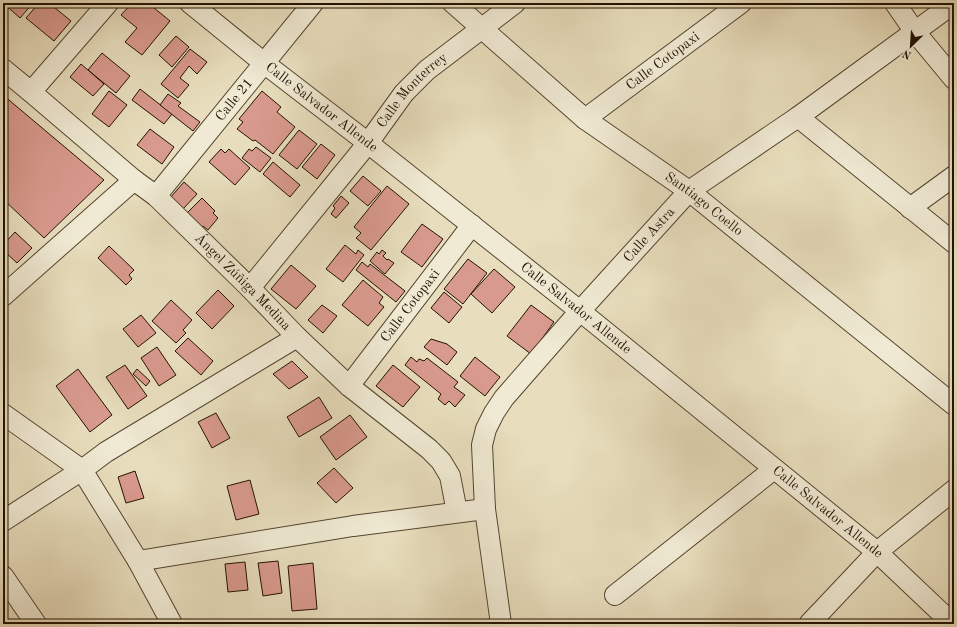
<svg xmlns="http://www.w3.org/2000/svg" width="957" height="627" font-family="'Old Standard TT',serif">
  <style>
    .building { fill: #d99a8e; stroke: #231202 }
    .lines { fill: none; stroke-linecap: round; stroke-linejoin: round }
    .minor-casing { stroke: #544531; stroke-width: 22 }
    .minor { stroke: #f0ead4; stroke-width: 20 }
    .labels { text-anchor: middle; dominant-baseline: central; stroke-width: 3; stroke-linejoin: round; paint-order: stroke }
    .street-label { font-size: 14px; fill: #231202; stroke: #f0ead4 }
  </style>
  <rect width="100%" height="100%" fill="#e8debd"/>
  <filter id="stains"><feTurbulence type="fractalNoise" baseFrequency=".005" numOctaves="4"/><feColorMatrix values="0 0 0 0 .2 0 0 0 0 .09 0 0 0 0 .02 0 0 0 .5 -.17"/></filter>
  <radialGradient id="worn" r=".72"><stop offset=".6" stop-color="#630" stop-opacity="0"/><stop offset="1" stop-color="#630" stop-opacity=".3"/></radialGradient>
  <!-- building -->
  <g class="building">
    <polygon points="3,3 33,3 20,18"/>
    <polygon points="39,3 49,3 71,21 54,41 26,18"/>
    <polygon points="132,3 148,3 170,21 142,55 125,42 137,28 121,15"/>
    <polygon points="176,36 189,47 172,67 159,55"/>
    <polygon points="190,49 207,62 197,74 189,66 180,78 189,85 178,98 161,84"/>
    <polygon points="102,53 130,76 116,93 88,70"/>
    <polygon points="81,64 104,84 93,96 70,77"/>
    <polygon points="140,89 172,114 164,124 132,100"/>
    <polygon points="109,91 127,105 109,127 92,114"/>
    <polygon points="262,91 281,107 277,112 295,127 273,154 255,140 253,141 237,129 243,122 239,119"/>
    <polygon points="168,94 181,103 178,106 200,122 193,131 160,105"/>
    <polygon points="3,95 104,180 44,238 3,199"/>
    <polygon points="150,129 174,147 162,164 137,145"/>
    <polygon points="299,130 317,144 297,169 279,155"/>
    <polygon points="321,144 335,155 317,179 302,167"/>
    <polygon points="256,147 271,158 260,172 242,158 249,149 252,151"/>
    <polygon points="221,149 225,153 229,149 250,168 235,185 209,162"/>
    <polygon points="273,162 300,185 290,197 263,174"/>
    <polygon points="363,176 381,191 368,206 350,191"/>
    <polygon points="184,182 197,194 183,209 170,198"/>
    <polygon points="387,186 409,204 371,250 356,238 361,233 354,227"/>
    <polygon points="341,196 349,203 336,218 331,214 335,208 333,206"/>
    <polygon points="202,198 215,211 213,213 218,218 208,230 203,226 201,228 186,214"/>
    <polygon points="422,224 443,239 422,267 401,252"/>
    <polygon points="15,232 32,248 17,263 3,250 3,245"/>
    <polygon points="345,245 356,254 358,250 364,255 343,282 326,269"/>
    <polygon points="109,246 134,270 129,275 132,279 126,285 98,258"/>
    <polygon points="382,250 386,253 383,256 387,260 388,259 394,263 385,274 370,261 377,252 379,254"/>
    <polygon points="468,259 487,273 463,304 444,289"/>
    <polygon points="362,262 368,267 370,264 405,291 396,302 356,270"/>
    <polygon points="291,265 316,286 296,309 271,289"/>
    <polygon points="494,269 515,287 492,313 471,294"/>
    <polygon points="363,280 383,297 379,303 384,307 368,326 342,305"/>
    <polygon points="218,290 234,306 212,329 196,313"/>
    <polygon points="444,292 462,307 449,323 431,308"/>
    <polygon points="171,300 192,320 183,330 186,333 176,343 152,321"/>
    <polygon points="322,305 337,316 323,333 308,320"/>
    <polygon points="531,305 554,322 531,354 507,336"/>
    <polygon points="141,315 156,333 138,347 123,329"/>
    <polygon points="188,338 213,361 201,375 175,351"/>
    <polygon points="431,339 447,344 457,352 447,365 424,347"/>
    <polygon points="157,347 176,375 159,386 141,358"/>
    <polygon points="411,357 417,362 419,359 424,361 427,358 458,382 454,387 465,395 455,407 449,401 445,405 438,399 441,394 405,365"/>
    <polygon points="475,357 500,377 485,396 460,376"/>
    <polygon points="292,361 308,377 289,389 273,374"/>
    <polygon points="125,365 147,396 128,409 106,377"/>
    <polygon points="393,365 420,387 403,407 376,386"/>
    <polygon points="78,369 112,415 90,432 56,386"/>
    <polygon points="137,369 150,381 146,386 133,374"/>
    <polygon points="319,397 332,418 299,437 287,417"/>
    <polygon points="216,413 230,438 212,448 198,422"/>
    <polygon points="350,415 367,437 336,460 320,437"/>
    <polygon points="334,468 353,488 336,503 317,483"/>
    <polygon points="135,471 144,498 126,503 118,477"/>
    <polygon points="250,480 259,514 236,520 227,486"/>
    <polygon points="278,561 282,593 263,596 258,563"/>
    <polygon points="245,562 248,590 228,592 225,564"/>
    <polygon points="313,563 317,609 292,611 288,566"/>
  </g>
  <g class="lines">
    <!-- minor casing -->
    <g class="minor-casing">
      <g id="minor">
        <path id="s1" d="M190 3 264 63 368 143 580 311 877 552 953 624"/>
        <path id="s2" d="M453 3 585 119 689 191 954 405"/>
        <polyline points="895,3 915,32 954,79"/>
        <path id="s3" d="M3 69 31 92 134 180 156 196 250 288 297 337 349 386 429 449 441 461 450 476 457 512"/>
        <polyline points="31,92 108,3"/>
        <polyline points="798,117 954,243"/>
        <path id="s4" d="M585 119 741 3"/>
        <path id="s5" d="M156 196 313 3"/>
        <polyline points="910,208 954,176"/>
        <path id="s6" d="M250 288 368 143 404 93 427 70 515 3"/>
        <polyline points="3,296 134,180"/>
        <path id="s7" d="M349 386 472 225"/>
        <polyline points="3,414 82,470 138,561 172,624"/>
        <polyline points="3,521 82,470 106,452 297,337"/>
        <polyline points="138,561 353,526 485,509"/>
        <polyline points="3,576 36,624"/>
        <polyline points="615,595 774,469"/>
        <path id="s8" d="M501 624 485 509 482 445 486 429 494 413 504 398 580 311 689 191 798 117 954 3"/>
        <polyline points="809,624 877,552 954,490"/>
      </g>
    </g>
    <!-- minor -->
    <use href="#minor" class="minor"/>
  </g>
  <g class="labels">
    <!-- street labels -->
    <g class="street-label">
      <text stroke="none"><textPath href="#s4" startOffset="97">Calle Cotopaxi</textPath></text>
      <text stroke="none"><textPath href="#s6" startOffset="256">Calle Monterrey</textPath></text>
      <text stroke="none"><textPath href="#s5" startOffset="124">Calle 21</textPath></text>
      <text stroke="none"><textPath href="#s1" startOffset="168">Calle Salvador Allende</textPath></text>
      <text stroke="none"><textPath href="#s2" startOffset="322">Santiago Coello</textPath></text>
      <text stroke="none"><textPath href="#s8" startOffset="451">Calle Astra</textPath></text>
      <text stroke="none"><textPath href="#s3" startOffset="321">Ángel Zúñiga Medina</textPath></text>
      <text stroke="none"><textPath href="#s7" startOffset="101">Calle Cotopaxi</textPath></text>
      <text stroke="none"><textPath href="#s1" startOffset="492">Calle Salvador Allende</textPath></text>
      <text stroke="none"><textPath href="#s1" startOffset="816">Calle Salvador Allende</textPath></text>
    </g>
  </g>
  <!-- margin -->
  <rect width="957" height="627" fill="none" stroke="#e8debd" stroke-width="16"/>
  <rect x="4" y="4" width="949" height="619" fill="none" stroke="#231202" stroke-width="2"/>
  <rect x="8" y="8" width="941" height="611" fill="none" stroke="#231202"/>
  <!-- north arrow -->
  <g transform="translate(911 46) rotate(205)" stroke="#f0ead4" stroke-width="3" paint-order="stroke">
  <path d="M0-3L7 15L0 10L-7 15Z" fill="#231202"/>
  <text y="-6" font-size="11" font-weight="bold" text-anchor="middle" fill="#231202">N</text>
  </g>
  <rect width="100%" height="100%" filter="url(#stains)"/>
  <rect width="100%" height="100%" fill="url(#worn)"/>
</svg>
